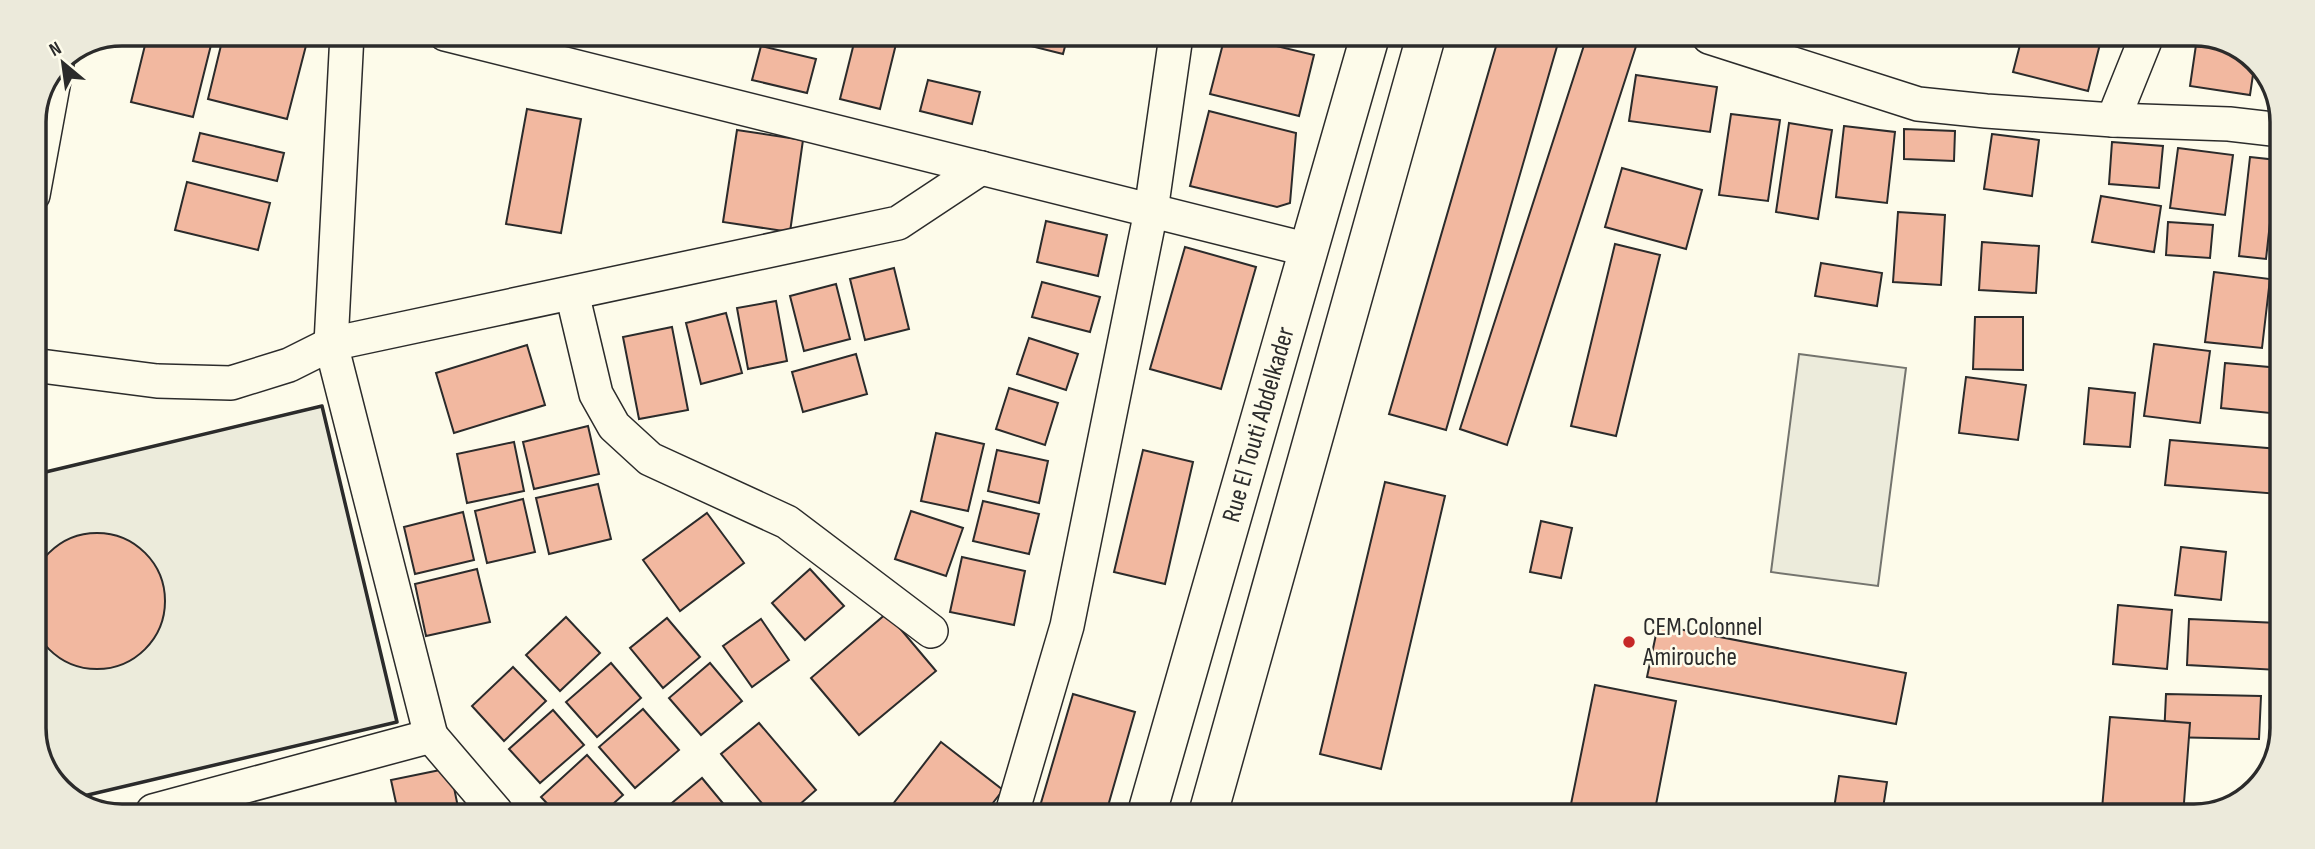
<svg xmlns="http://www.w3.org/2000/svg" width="2315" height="849" font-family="'Sofia Sans Condensed',sans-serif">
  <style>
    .green { fill: #ecebdb; stroke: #74746e; stroke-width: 2 }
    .building { fill: #f2b8a0; stroke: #2b2b2b; stroke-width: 2 }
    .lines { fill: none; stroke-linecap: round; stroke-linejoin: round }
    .street-casing { stroke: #2b2b2b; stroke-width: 36 }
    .secondary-casing { stroke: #2b2b2b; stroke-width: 41 }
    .street { stroke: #fdfbea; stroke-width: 33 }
    .secondary { stroke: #fdfbea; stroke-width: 38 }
    .wall { stroke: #2b2b2b; stroke-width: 3.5 }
    .poi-dot { fill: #c62828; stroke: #fdfbea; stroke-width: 2.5 }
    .labels { text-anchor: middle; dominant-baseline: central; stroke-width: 5; stroke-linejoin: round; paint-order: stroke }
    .street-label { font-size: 26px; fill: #2b2b2b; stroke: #fdfbea }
    .poi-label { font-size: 26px; fill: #2b2b2b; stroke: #fdfbea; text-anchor: start }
    .rim { fill: none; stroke: #2b2b2b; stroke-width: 3.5 }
  </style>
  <rect width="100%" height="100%" fill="#fdfbea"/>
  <!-- green -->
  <g class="green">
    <polygon points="1799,354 1906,368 1878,586 1771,572"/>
    <polygon points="322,406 397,722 75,798 52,782 33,734 33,475"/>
  </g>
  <!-- building -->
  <g class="building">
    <polygon points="148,33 214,33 193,117 131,102"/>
    <polygon points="224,33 309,34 287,119 208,99"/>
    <polygon points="661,34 687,34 686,40"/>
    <polygon points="773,35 817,35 814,45"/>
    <polygon points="856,35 877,35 897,40 880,109 840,99"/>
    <polygon points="987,35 1068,35 1063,54"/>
    <polygon points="1225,36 1234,36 1314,55 1299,116 1210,94"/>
    <polygon points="1499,36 1560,36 1446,430 1389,414"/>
    <polygon points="1587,36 1639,37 1507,445 1460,429"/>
    <polygon points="2022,37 2091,38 2101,40 2088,91 2013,72"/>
    <polygon points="2197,38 2222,38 2255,61 2250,95 2190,86"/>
    <polygon points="761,46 816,59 807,93 752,80"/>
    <polygon points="1636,75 1717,87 1710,132 1629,121"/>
    <polygon points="928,80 980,92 972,124 920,111"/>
    <polygon points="527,109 581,119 561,233 506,224"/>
    <polygon points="1209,111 1296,133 1290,203 1277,207 1190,186"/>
    <polygon points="1731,114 1780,120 1768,201 1719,195"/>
    <polygon points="1789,123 1832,130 1818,219 1776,212"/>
    <polygon points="1844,126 1895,132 1887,203 1836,197"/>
    <polygon points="1904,129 1955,131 1954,161 1904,159"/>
    <polygon points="737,130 803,140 790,232 723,222"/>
    <polygon points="200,133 284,153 277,181 193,161"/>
    <polygon points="1992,134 2039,140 2032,196 1984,189"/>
    <polygon points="2112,142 2163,146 2159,188 2109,184"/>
    <polygon points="2178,148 2233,155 2225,215 2170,208"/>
    <polygon points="2250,157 2277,160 2266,259 2239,256"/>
    <polygon points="1622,168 1702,190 1686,249 1605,227"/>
    <polygon points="187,182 270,203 258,250 175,230"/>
    <polygon points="2101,196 2161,206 2154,252 2092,242"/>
    <polygon points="1898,212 1945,215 1941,285 1893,282"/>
    <polygon points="1046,221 1107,235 1098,276 1037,262"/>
    <polygon points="2168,222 2213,225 2210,258 2166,255"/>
    <polygon points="1982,242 2039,246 2036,293 1979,290"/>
    <polygon points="1615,244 1660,255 1616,436 1571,426"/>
    <polygon points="1185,247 1256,267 1221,389 1150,369"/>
    <polygon points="1821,263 1882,273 1877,306 1815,296"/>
    <polygon points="894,268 909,329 865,340 850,279"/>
    <polygon points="2214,272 2270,279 2262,348 2205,342"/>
    <polygon points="1042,282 1100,297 1090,332 1032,317"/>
    <polygon points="836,284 850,339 804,351 790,296"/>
    <polygon points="776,301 787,361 748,369 737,308"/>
    <polygon points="726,313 742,373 701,384 686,323"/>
    <polygon points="1975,317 2023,317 2023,370 1973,369"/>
    <polygon points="672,327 688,410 639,419 623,337"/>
    <polygon points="1029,338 1078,354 1066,390 1017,374"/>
    <polygon points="2154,344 2210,351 2200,423 2144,416"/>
    <polygon points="527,345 545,405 454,433 436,373"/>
    <polygon points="856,354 867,394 803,412 792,372"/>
    <polygon points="2225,363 2280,368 2280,414 2221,408"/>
    <polygon points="1966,377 2026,385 2018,440 1959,433"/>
    <polygon points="1009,388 1058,403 1045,445 996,429"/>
    <polygon points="2089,388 2135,393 2130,447 2084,444"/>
    <polygon points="588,426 599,474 534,489 523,442"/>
    <polygon points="936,433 984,444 968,511 921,501"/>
    <polygon points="2170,440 2279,449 2279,494 2165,485"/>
    <polygon points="514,442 524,491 467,503 457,454"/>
    <polygon points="997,450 1048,461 1039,503 988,491"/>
    <polygon points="1143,450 1193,462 1165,584 1114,572"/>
    <polygon points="1385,482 1445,496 1381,769 1320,754"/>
    <polygon points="598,484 611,539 549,554 536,498"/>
    <polygon points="523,499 535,552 487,563 475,511"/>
    <polygon points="983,501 1039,514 1029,554 973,541"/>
    <polygon points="911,511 963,528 946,576 895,559"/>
    <polygon points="463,512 474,560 415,574 404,527"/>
    <polygon points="707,513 744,563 680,611 643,560"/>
    <polygon points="1541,521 1572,528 1561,578 1530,572"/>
    <circle cx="97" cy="601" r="68"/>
    <polygon points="2181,547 2226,552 2221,600 2175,595"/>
    <polygon points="962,557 1025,571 1014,625 950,612"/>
    <polygon points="477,569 490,622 426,636 415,584"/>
    <polygon points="810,569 844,606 805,640 772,603"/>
    <polygon points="2118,605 2172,610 2167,669 2113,664"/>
    <polygon points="887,613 936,671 859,735 811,678"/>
    <polygon points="566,617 600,653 560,691 526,655"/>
    <polygon points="667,618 700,657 663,688 630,648"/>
    <polygon points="761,619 789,660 752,687 723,646"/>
    <polygon points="2189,619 2278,623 2278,670 2187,665"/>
    <polygon points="1658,625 1906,673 1896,724 1647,677"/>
    <polygon points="611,663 641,698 597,737 566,702"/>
    <polygon points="710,663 742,701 701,735 669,698"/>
    <polygon points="513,667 546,701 504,741 472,706"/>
    <polygon points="1595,685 1676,701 1654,815 1569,814"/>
    <polygon points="1073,694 1135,712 1106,813 1038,813"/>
    <polygon points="2166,694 2261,696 2259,739 2164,737"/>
    <polygon points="643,709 679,750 635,788 599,747"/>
    <polygon points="553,710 584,745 540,783 509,749"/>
    <polygon points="2110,717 2190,723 2183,816 2102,809"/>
    <polygon points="759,723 816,790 790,813 770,813 721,754"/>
    <polygon points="941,742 1003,790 985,813 886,813"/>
    <polygon points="587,755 623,795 604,812 555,812 541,797"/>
    <polygon points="450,768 459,812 398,812 391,780"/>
    <polygon points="1839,776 1887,782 1882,815 1833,815"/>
    <polygon points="702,778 731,813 661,812"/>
  </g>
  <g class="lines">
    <!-- street casing -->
    <g class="street-casing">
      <g id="street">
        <polyline points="445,34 1309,250"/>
        <polyline points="1709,37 1918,104 1986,111 2113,120 2229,124 2281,130"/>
        <polyline points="2113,120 2146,38"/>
        <polyline points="33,195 57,64"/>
        <polyline points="572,293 596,394 614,426 650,459 787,522 931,631"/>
        <polyline points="33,365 157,381 231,383 289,365 331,344 898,223 981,168"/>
        <polyline points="431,736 496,812"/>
        <polyline points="153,811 431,736 331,344 347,34"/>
        <polyline points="1012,813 1067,626 1151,211 1176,36"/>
      </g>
    </g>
    <!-- secondary casing -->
    <g class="secondary-casing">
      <g id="secondary">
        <path id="s1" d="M1147 813 1370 36"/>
        <polyline points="1208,814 1426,36"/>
      </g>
    </g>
    <!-- street -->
    <use href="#street" class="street"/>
    <!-- secondary -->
    <use href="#secondary" class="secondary"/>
    <!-- wall -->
    <polyline class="wall" points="33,475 322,406 397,722 75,798"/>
  </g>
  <!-- markers -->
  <circle class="poi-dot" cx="1629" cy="642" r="7"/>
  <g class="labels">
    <!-- street labels -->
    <g class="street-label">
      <text stroke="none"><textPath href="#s1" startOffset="404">Rue El Touti Abdelkader</textPath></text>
    </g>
    <!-- poi labels -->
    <g class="poi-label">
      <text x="1643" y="627">CEM Colonnel<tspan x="1643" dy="30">Amirouche</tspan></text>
    </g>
  </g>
  <!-- crop -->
  <path d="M0 0H2315V849H0ZM122 46H2194A76 76 0 0 1 2270 122V728A76 76 0 0 1 2194 804H122A76 76 0 0 1 46 728V122A76 76 0 0 1 122 46Z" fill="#eceadb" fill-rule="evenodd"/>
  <path class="rim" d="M122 46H2194A76 76 0 0 1 2270 122V728A76 76 0 0 1 2194 804H122A76 76 0 0 1 46 728V122A76 76 0 0 1 122 46Z"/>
  <!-- north arrow -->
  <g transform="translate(63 63) rotate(331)" stroke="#fdfbea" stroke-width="5" paint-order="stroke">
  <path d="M0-5L12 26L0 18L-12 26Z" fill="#2b2b2b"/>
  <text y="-10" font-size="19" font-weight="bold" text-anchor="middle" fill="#2b2b2b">N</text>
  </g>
</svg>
